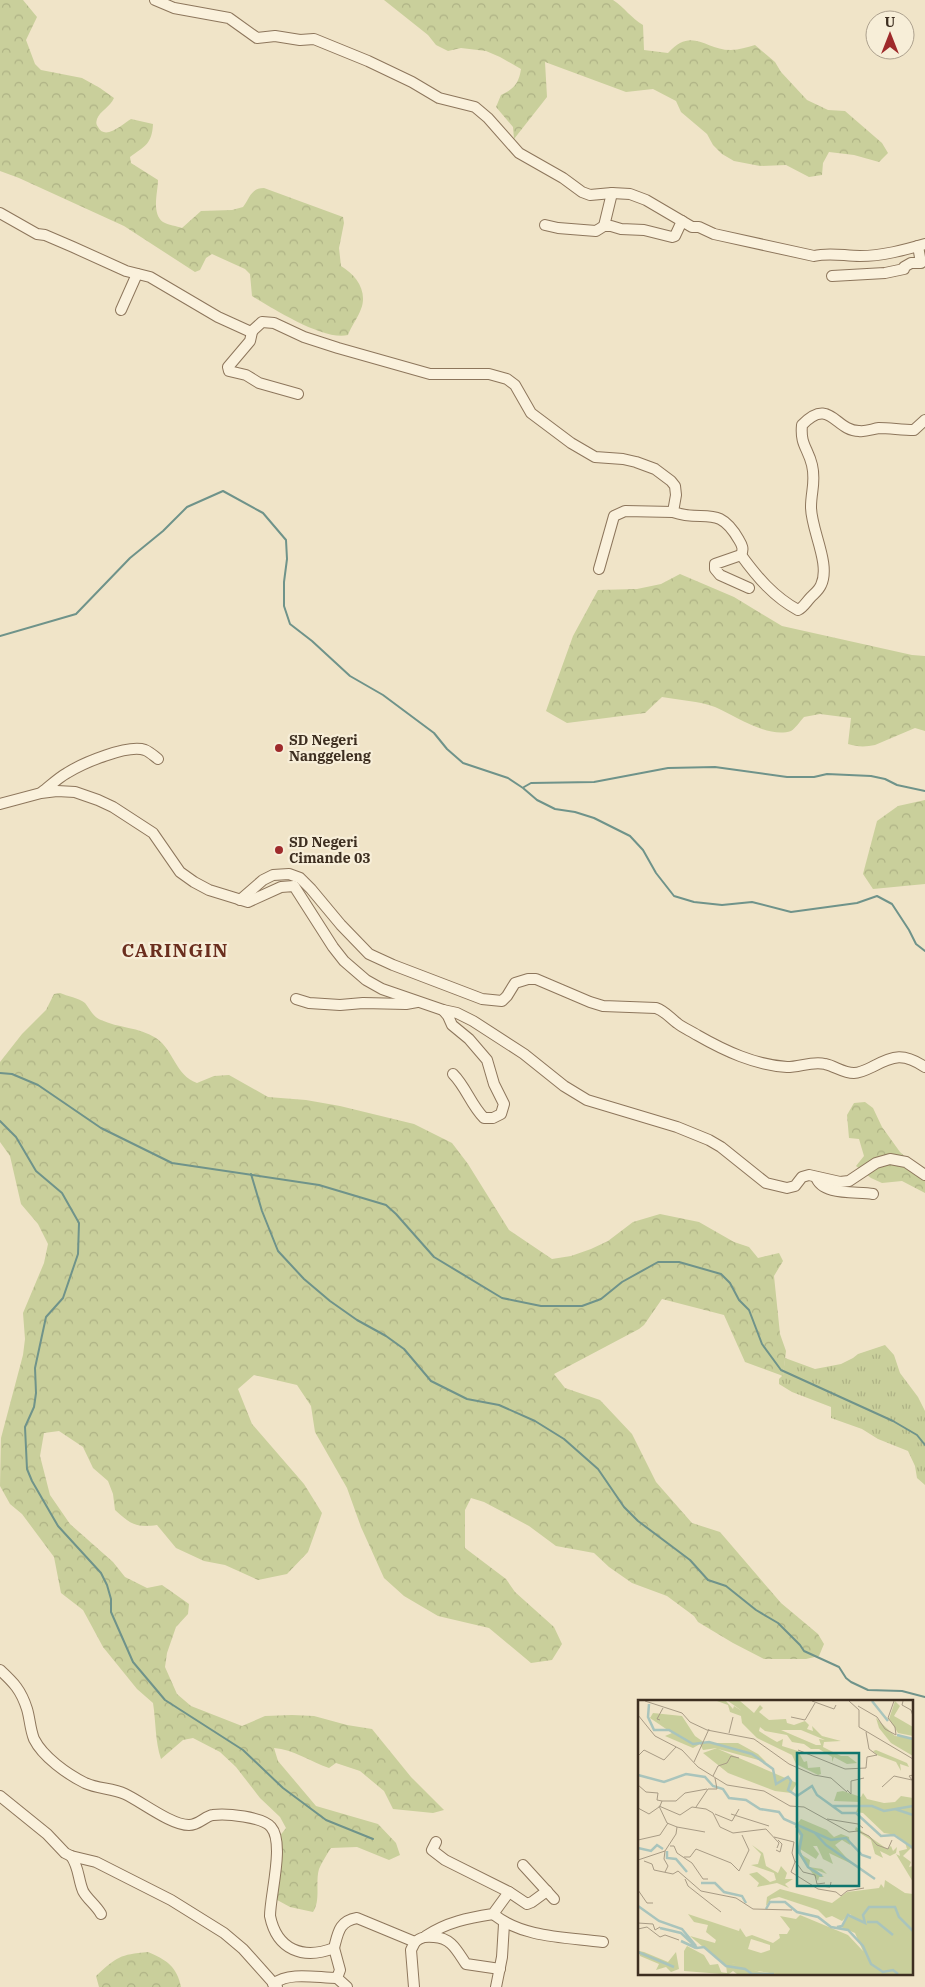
<svg xmlns="http://www.w3.org/2000/svg" width="925" height="1987" font-family="'IBM Plex Serif',serif">
  <style>
    .grass { fill: url(#grass-tufts) }
    .forest { fill: url(#forest-crowns) }
    .lines { fill: none; stroke-linecap: round; stroke-linejoin: round }
    .stream { stroke: #6f938a; stroke-width: 2 }
    .minor-casing { stroke: #8d765c; stroke-width: 12 }
    .minor { stroke: #faf1dc; stroke-width: 10 }
    .poi-dot { fill: #9e2a2b; stroke: #f7eed8; stroke-width: 2 }
    .labels { text-anchor: middle; dominant-baseline: central; stroke-width: 4.5; stroke-linejoin: round; paint-order: stroke }
    .poi-label { font-size: 14px; font-weight: bold; fill: #3d2e20; stroke: #f7eed8; text-anchor: start }
    .district-label { font-size: 19px; font-weight: bold; letter-spacing: 1px; fill: #6b2e1e; stroke: #f7eed8 }
    .inset-river { fill: none; stroke: #a9c4bc; stroke-width: 2.5 }
    .inset-road { fill: none; stroke: #a89b85; stroke-width: 1 }
    .view { fill: #0f766e; fill-opacity: 0.15; stroke: #0f766e; stroke-width: 2.5 }
    .inset-edge { fill: none; stroke: #3d2e20; stroke-width: 2.5 }
  </style>
  <defs>
    <pattern id="grass-tufts" width="24" height="20" patternUnits="userSpaceOnUse" patternTransform="scale(1.25)"><rect width="24" height="20" fill="#c9cf9b"/><path d="M3 7l-1-3M5 7V3M7 7l1-3M15 17l-1-3M17 17v-4M19 17l1-3" fill="none" stroke="#aeb285"/></pattern>
    <pattern id="forest-crowns" width="20" height="18" patternUnits="userSpaceOnUse" patternTransform="scale(1.25)"><rect width="20" height="18" fill="#c9cf9b"/><path d="M2 6a3 3 0 1 1 6 0M12 15a3 3 0 1 1 6 0" fill="none" stroke="#aeb285"/></pattern>
  </defs>
  <rect width="100%" height="100%" fill="#f0e4c8"/>
  <!-- grass -->
  <polygon class="grass" points="885,1345 894,1355 900,1373 918,1397 925,1411 925,1485 917,1478 915,1466 908,1451 878,1439 862,1429 831,1418 831,1407 792,1392 779,1384 779,1379 783,1375 785,1358 815,1369 841,1364 853,1358 858,1354"/>
  <!-- forest -->
  <g class="forest">
    <path d="M0 0H23L37 17 26 40 35 64 41 70 82 78 100 88 114 98C110 107 100 111 97 119 96 123 96 124 98 127 105 141 123 124 131 119L153 124C152 144 145 146 130 157L131 163 158 180C158 192 151 213 163 222 168 225 177 226 182 228L201 211 232 210 243 207C250 198 251 188 264 188L343 217 344 223 339 248 341 266C356 275 368 291 361 309 358 318 351 326 348 335 324 341 274 309 252 296L250 274 245 269 212 254 206 258 200 270 195 272 124 226 19 178 0 171Z"/>
    <path d="M384 0H613C625 8 631 18 643 25L644 50 668 53C692 26 705 50 731 50 739 50 747 47 755 45L775 62 781 72 807 100 828 110 845 111 882 143 888 153 879 162 854 155 829 152 823 163 822 175 809 177 786 165 760 166 734 161 722 154 713 145 707 134 681 112 676 101 653 89 626 92 545 62 547 97 514 139 513 127 496 107 501 95C514 89 519 83 521 69L500 57 486 51 461 48 448 51 436 45 428 35Z"/>
    <path d="M680 574 734 597 782 626 912 655 925 656V731L915 728 875 745C866 747 857 747 848 744L851 718 820 714 804 717C800 721 796 728 791 731 768 739 734 715 715 707 699 701 679 700 662 697L645 713 567 723 546 711 573 636 598 590 637 589 661 584Z"/>
    <polygon points="925,800 925,884 873,889 863,874 877,821 898,806"/>
    <path d="M60 993C67 996 79 998 85 1003 90 1009 93 1017 101 1020 118 1028 139 1027 156 1038 174 1050 175 1075 197 1083L214 1076 229 1075 268 1097 306 1100 340 1106 414 1124 452 1143 468 1164 509 1230 552 1259 571 1256 591 1249 608 1241 633 1222 660 1214 699 1222 734 1242 749 1247 758 1258 779 1253 783 1261 774 1276 780 1334 786 1351 783 1376 745 1362 724 1315 662 1299 644 1325 639 1329 554 1374 565 1388 600 1400 632 1434 656 1482 692 1523 720 1532 781 1603 818 1634 824 1644 819 1656 806 1659H764L733 1643 698 1622 694 1616 667 1596 632 1583 609 1567 594 1553 556 1546 529 1526 484 1502 471 1498 465 1510V1548L506 1579 515 1592 554 1627 562 1644 552 1660 531 1663 489 1628 438 1616 404 1596 384 1578 361 1527 347 1488 315 1432 311 1406 297 1385 254 1375 238 1389 252 1424 304 1484 322 1513 308 1552 287 1574 258 1580 225 1565 204 1561 176 1548 157 1525C135 1528 131 1524 115 1510L113 1494 108 1481 93 1468 83 1447 59 1431 44 1433 40 1456 50 1495 70 1524 113 1562 125 1577 147 1588 162 1585 189 1604 188 1614 176 1627 167 1653 165 1667 177 1694 191 1706 242 1726 265 1716 292 1715 314 1716 347 1725 372 1729 411 1777 444 1810 433 1813 393 1809 384 1791 360 1771 336 1763 329 1768C311 1762 293 1749 274 1748L278 1761 316 1806 378 1824 396 1843 400 1855 389 1860 357 1847 331 1848C327 1854 322 1862 319 1869 315 1883 321 1900 313 1912L290 1907 268 1895 272 1846 286 1828 280 1817 260 1798 236 1767 220 1752 193 1738 183 1740 161 1759C155 1741 156 1722 153 1703L137 1689 103 1647 83 1610 61 1593 54 1557 22 1514 10 1504 0 1486 1 1438 23 1355 25 1339 23 1313 44 1263 48 1244 38 1224 21 1204 10 1156 0 1142V1062L22 1034 46 1010 54 994Z"/>
    <polygon points="865,1102 873,1108 882,1127 900,1152 910,1161 914,1172 925,1180 925,1193 902,1181 882,1183 871,1178 856,1166 864,1156 859,1139 849,1138 847,1115 854,1103"/>
    <path d="M148 1952C167 1960 177 1967 181 1987H99L96 1976C118 1956 119 1955 148 1952Z"/>
  </g>
  <g class="lines">
    <!-- stream -->
    <g class="stream">
      <polyline points="0,636 76,614 130,558 163,531 187,507 223,491 263,513 286,540 287,559 284,582 284,606 290,624 312,641 350,676 383,695 434,733 447,749 463,763 508,778 523,788 537,800 555,809 575,812 594,818 630,836 643,850 656,873 674,896 694,902 722,905 752,902 791,912 857,903 877,896 892,904 909,930 916,944 925,951"/>
      <polyline points="524,787 531,783 594,782 668,768 715,767 787,777 814,777 827,774 871,776 885,779 897,785 925,791"/>
      <polyline points="0,1073 12,1074 38,1085 101,1128 172,1163 319,1185 386,1205 396,1214 434,1257 502,1298 541,1306 582,1306 601,1299 622,1282 658,1262 679,1262 721,1274 730,1283 739,1300 749,1310 762,1344 781,1370 893,1421 917,1435 925,1445"/>
      <polyline points="0,1121 16,1137 36,1171 62,1193 79,1223 78,1254 63,1298 46,1317 35,1368 36,1393 34,1407 25,1427 27,1469 32,1481 58,1526 101,1573 107,1585 111,1599 111,1612 133,1662 165,1700 243,1750 283,1788 326,1820 373,1839"/>
      <polyline points="251,1174 262,1211 278,1251 304,1279 330,1301 357,1320 386,1336 404,1349 431,1381 467,1399 499,1405 535,1421 564,1439 598,1469 624,1507 638,1521 690,1560 708,1580 726,1586 756,1610 778,1623 800,1645 804,1651 839,1667 846,1678 851,1682 868,1690 902,1691 925,1697"/>
    </g>
    <!-- minor casing -->
    <g class="minor-casing">
      <g id="minor">
        <path d="M155 0 174 8 229 18 257 38 275 36 300 40 314 39 368 61 412 82 439 98 475 107 488 118 519 153 563 178 582 192 590 195 612 193 630 194 646 200 692 227H699L714 234 814 256C830 252 844 256 860 256 883 256 904 250 925 244"/>
        <path d="M0 213 37 234 45 235 73 247 126 271 150 277 218 317 251 332 262 322 274 323 304 337 338 348 430 374H489L507 379 515 385 531 413 571 443 595 457 623 459 636 462 655 469 671 481 675 486 676 495 673 512C704 523 718 503 739 540 742 545 744 549 741 555L715 564V569L720 575 749 588"/>
        <polyline points="545,225 558,228 596,231 604,226 611,226 621,229 644,230 672,237 675,236 682,221"/>
        <polyline points="604,226 612,193"/>
        <polyline points="832,276 885,273 904,269 904,267 911,263 921,263 918,246"/>
        <polyline points="121,310 137,274"/>
        <polyline points="252,332 250,341 228,367 229,371 246,375 259,383 298,394"/>
        <path d="M741 555C757 577 774 597 798 610 804 607 806 602 811 597 815 593 819 590 821 585 831 564 811 530 811 507 811 491 816 482 812 465 808 448 800 445 802 425 830 396 835 431 859 431 866 432 872 429 879 428 890 428 902 430 914 430L925 420"/>
        <polyline points="599,569 614,516 625,511 673,512"/>
        <path d="M42 792C50 786 58 778 67 773 83 763 128 744 145 750 150 752 154 756 158 759"/>
        <polyline points="0,804 41,793 57,791 75,792 98,800 113,807 153,833 180,872 194,882 209,890 248,902 281,887 294,886 333,947 344,961 366,980 382,989 443,1010 457,1013 473,1021 524,1054 564,1086 587,1100 677,1127 709,1140 721,1147 766,1183 787,1188 795,1186 802,1177 809,1175 840,1182 849,1181 876,1163 890,1159 906,1162 925,1175"/>
        <path d="M240 900 263 880 273 875 289 874 300 878 311 889 341 925 369 954 393 965 482 999 502 1001 507 996 515 983 528 979H536L590 1002 603 1006 656 1008C665 1011 670 1018 677 1023 683 1028 691 1031 697 1035 725 1051 755 1065 787 1067 800 1067 812 1061 825 1064 835 1066 843 1073 854 1073 860 1073 866 1070 872 1067 894 1055 904 1053 925 1067"/>
        <polyline points="296,999 309,1003 340,1005 363,1003 406,1004 417,1002"/>
        <path d="M443 1010 448 1016 452 1025 469 1039 487 1060 494 1084 504 1104 501 1114 493 1118H484C471 1105 466 1087 453 1074"/>
        <path d="M816 1177C822 1196 857 1191 873 1194"/>
        <path d="M0 1670C14 1683 21 1690 27 1709 30 1719 30 1729 34 1739 43 1757 67 1774 85 1783 98 1789 112 1788 125 1794 142 1802 171 1825 189 1825 199 1825 205 1816 213 1815 226 1813 263 1817 271 1827 285 1843 270 1895 270 1916 277 1950 303 1960 334 1948 338 1933 339 1921 357 1918L415 1942"/>
        <polyline points="0,1796 47,1834 65,1853 71,1856 96,1862 171,1900 224,1933 243,1949 277,1987"/>
        <polyline points="436,1842 432,1850 445,1860 509,1892 527,1904 532,1902 547,1891"/>
        <path d="M71 1856C79 1867 78 1879 83 1891 87 1899 96 1905 101 1914"/>
        <polyline points="523,1865 554,1899"/>
        <path d="M493 1914C523 1938 566 1937 603 1942"/>
        <path d="M426 1936C447 1922 468 1918 493 1914L509 1892"/>
        <polyline points="337,1978 347,1987"/>
        <path d="M273 1984C290 1971 317 1978 337 1978L340 1970 334 1948"/>
        <path d="M414 1987 411 1950 415 1942C421 1937 426 1936 434 1937 452 1938 457 1951 466 1964L500 1969"/>
        <polyline points="496,1987 502,1957 504,1924"/>
      </g>
    </g>
    <!-- minor -->
    <use href="#minor" class="minor"/>
  </g>
  <!-- markers -->
  <g class="poi-dot">
    <circle cx="279" cy="748" r="5"/>
    <circle cx="279" cy="850" r="5"/>
  </g>
  <g class="labels">
    <!-- poi labels -->
    <g class="poi-label">
      <text x="289" y="740">SD Negeri<tspan x="289" dy="16">Nanggeleng</tspan></text>
      <text x="289" y="842">SD Negeri<tspan x="289" dy="16">Cimande 03</tspan></text>
    </g>
    <!-- district labels -->
    <g class="district-label">
      <text x="175" y="950">CARINGIN</text>
    </g>
  </g>
  <!-- overview -->
  <g transform="translate(638 1700)">
    <rect width="275" height="275" fill="#f0e4c8"/>
    <path d="M15 13 44 16 57 36 67 43H100L120 54 128 62 80 49 159 83 153 93 137 91 90 73 65 53 79 48 65 50 62 44 55 48 27 36 34 33 12 18ZM96 263 122 272 143 274H99L95 271 91 274H84L82 272 89 273 88 265Z" fill="#c9cf9b"/>
    <path d="M79 1H88L95 9 96 6 104 11 90 1H102L116 13 122 5 125 8 121 12 131 20 148 19 149 23 156 25 167 21 171 25 169 29 175 31 174 26 184 36 203 41 186 42 185 47 203 56H210L219 63 209 64 196 57 194 62V57L181 49H173L166 44 154 42 149 35 127 31 122 27 121 31 132 38 139 42 145 39 144 46 160 51 166 62 169 61 170 68 182 67 183 74 180 75 158 64 154 55 119 38 104 23 103 16 92 12 90 5ZM143 30H163L187 40 181 39 183 45H178ZM257 1 262 6 256 16 275 27V36L260 33 251 19ZM238 18 257 36 275 38V56L253 43 241 28ZM238 50 269 63 271 67 262 64 263 71 258 62 239 55 235 51ZM205 91 223 97 225 93 229 99 246 103 257 102 263 96 275 98V150L273 148 265 156 273 162 271 167 275 166V182L258 154 262 156 261 151 269 149 267 142 258 135 246 133 225 113 218 112 222 102 196 101 199 92ZM163 119 189 130 196 137 203 134 211 137 212 145 204 140 197 145 214 164 191 153 195 164 185 159 179 146H175L181 154 178 159 162 149 164 155 172 160 171 167 184 169 189 174 178 170 186 177H181L180 181 159 152 162 136 157 126ZM218 127 249 149 253 146 255 151 259 147 258 153 252 156 242 151 245 158 237 154 233 140 217 130ZM114 145 125 153 128 166 140 173 143 166 149 173 147 179H155L147 184 151 188 139 183 119 187 121 183 111 174 119 172 132 182 138 180 136 173 113 165 120 164 123 154ZM247 180 267 193 275 194V274H138L100 268 96 263 89 267 52 236 77 243 78 240 68 232 70 225 56 222 50 214 101 231 102 228 108 237 114 235 135 243 142 238 141 234H149L152 229 142 216 158 219 162 215 210 235 225 251 217 233 203 227 209 217H215L212 214 204 221 194 216 188 218 180 210 141 197 133 199 128 206 129 197 142 189 194 203 209 192 241 188 243 184 246 188ZM113 239 132 245V250L123 253 110 249ZM49 246 66 255 72 265 80 264 84 274 46 271V251ZM6 252 30 262 38 252 41 269 33 272 28 267 18 270 21 264 2 256 1 251Z" fill="#c9cf9b" fill-rule="evenodd"/>
    <path class="inset-river" d="M234 1 250 21M11 4 10 17 16 30H31L55 44 71 42 114 54 135 69 138 84 150 77 153 81 150 90 159 96 174 86 179 95 204 113H218L243 136 256 135 275 148M259 35 275 39M0 75 26 82 48 74 67 77 75 86 85 89 91 98 108 100 122 109 141 112 146 119 193 140 208 138 224 155 233 158M194 106H234L246 111 275 106M257 109 275 115M158 126 164 135 161 152 170 167 184 176M176 132 188 145 237 179M0 148 13 151 19 145 25 149M29 151V158L38 159 49 172M63 183H77L86 192 104 196 108 203M0 206 21 221 44 229 58 246M128 209 132 202H147L159 212 180 217 193 227 210 230 225 246 233 264 245 272 255 270 260 274M229 222H239L255 235M199 227 204 226 210 215 227 223 225 215 231 207H257L261 217 275 231M22 228 43 233 59 248 66 247 88 266 107 269 114 274H136M43 241 58 248M0 252 36 267"/>
    <path class="inset-road" d="M7 1 44 13 52 22 69 30 116 39 151 64 176 75 193 78 209 92M174 1 196 9 198 5M211 1 221 10V27L275 59M265 1 264 5 273 10 275 16M220 6 239 17 247 29 258 35 257 27 250 18 256 1M0 15 17 36 44 50 60 67 89 85 126 91 152 106 166 107 211 132 220 131 231 136 239 145 250 149 254 140M153 17 167 20 177 3M22 20 19 19 25 8M91 33 95 17M160 50 207 69 228 68 229 57 239 55 231 49 228 32M0 56 6 50 26 60 38 47M56 62 71 29M75 76 80 66 89 63 93 56 101 58M0 85 8 92 20 93 19 100 24 101M244 87 256 76 274 80 271 76 275 75M209 90 213 94V81L226 78M22 106 24 101H38L47 93 69 89M58 107 70 89H79L77 78M0 108 11 114 21 107M77 114 94 121 101 109M93 114 131 126M189 119 220 124 225 128M39 127 67 132M136 137 156 142 154 153 157 162 153 172 180 189 198 192 203 196 209 191 226 188M0 140 22 135 30 123M32 146H36L39 153 54 163 65 179H70M138 150 142 152 144 144 140 140M46 157H52L58 149 93 163 101 171 111 150 104 135M0 160 27 151 38 134 39 127 29 123 21 106 42 115 54 107 68 109 75 113 82 127 95 133 128 129 141 143 139 148M6 161 14 164 16 170 35 174 40 171 63 191 98 198 115 209 154 210M157 161 165 172 177 175 179 184 187 183M27 172 30 166 26 159 27 151M47 179 50 186 83 212M182 186 192 187 193 182M0 190 9 203H15M0 223 15 224 17 230 22 227M0 229 9 227 22 237 27 235 41 240"/>
    <path class="view" d="M159 53H221V186H159Z"/>
    <rect width="275" height="275" class="inset-edge"/>
  </g>
  <!-- north arrow -->
  <g transform="translate(890 35)"><circle r="24" fill="#f7eed8" stroke="#ada18e"/>
  <path d="M0-4L9 19L0 12L-9 19Z" fill="#9e2a2b"/>
  <text y="-8" font-size="14" font-weight="bold" text-anchor="middle" fill="#3d2e20">U</text>
  </g>
</svg>
